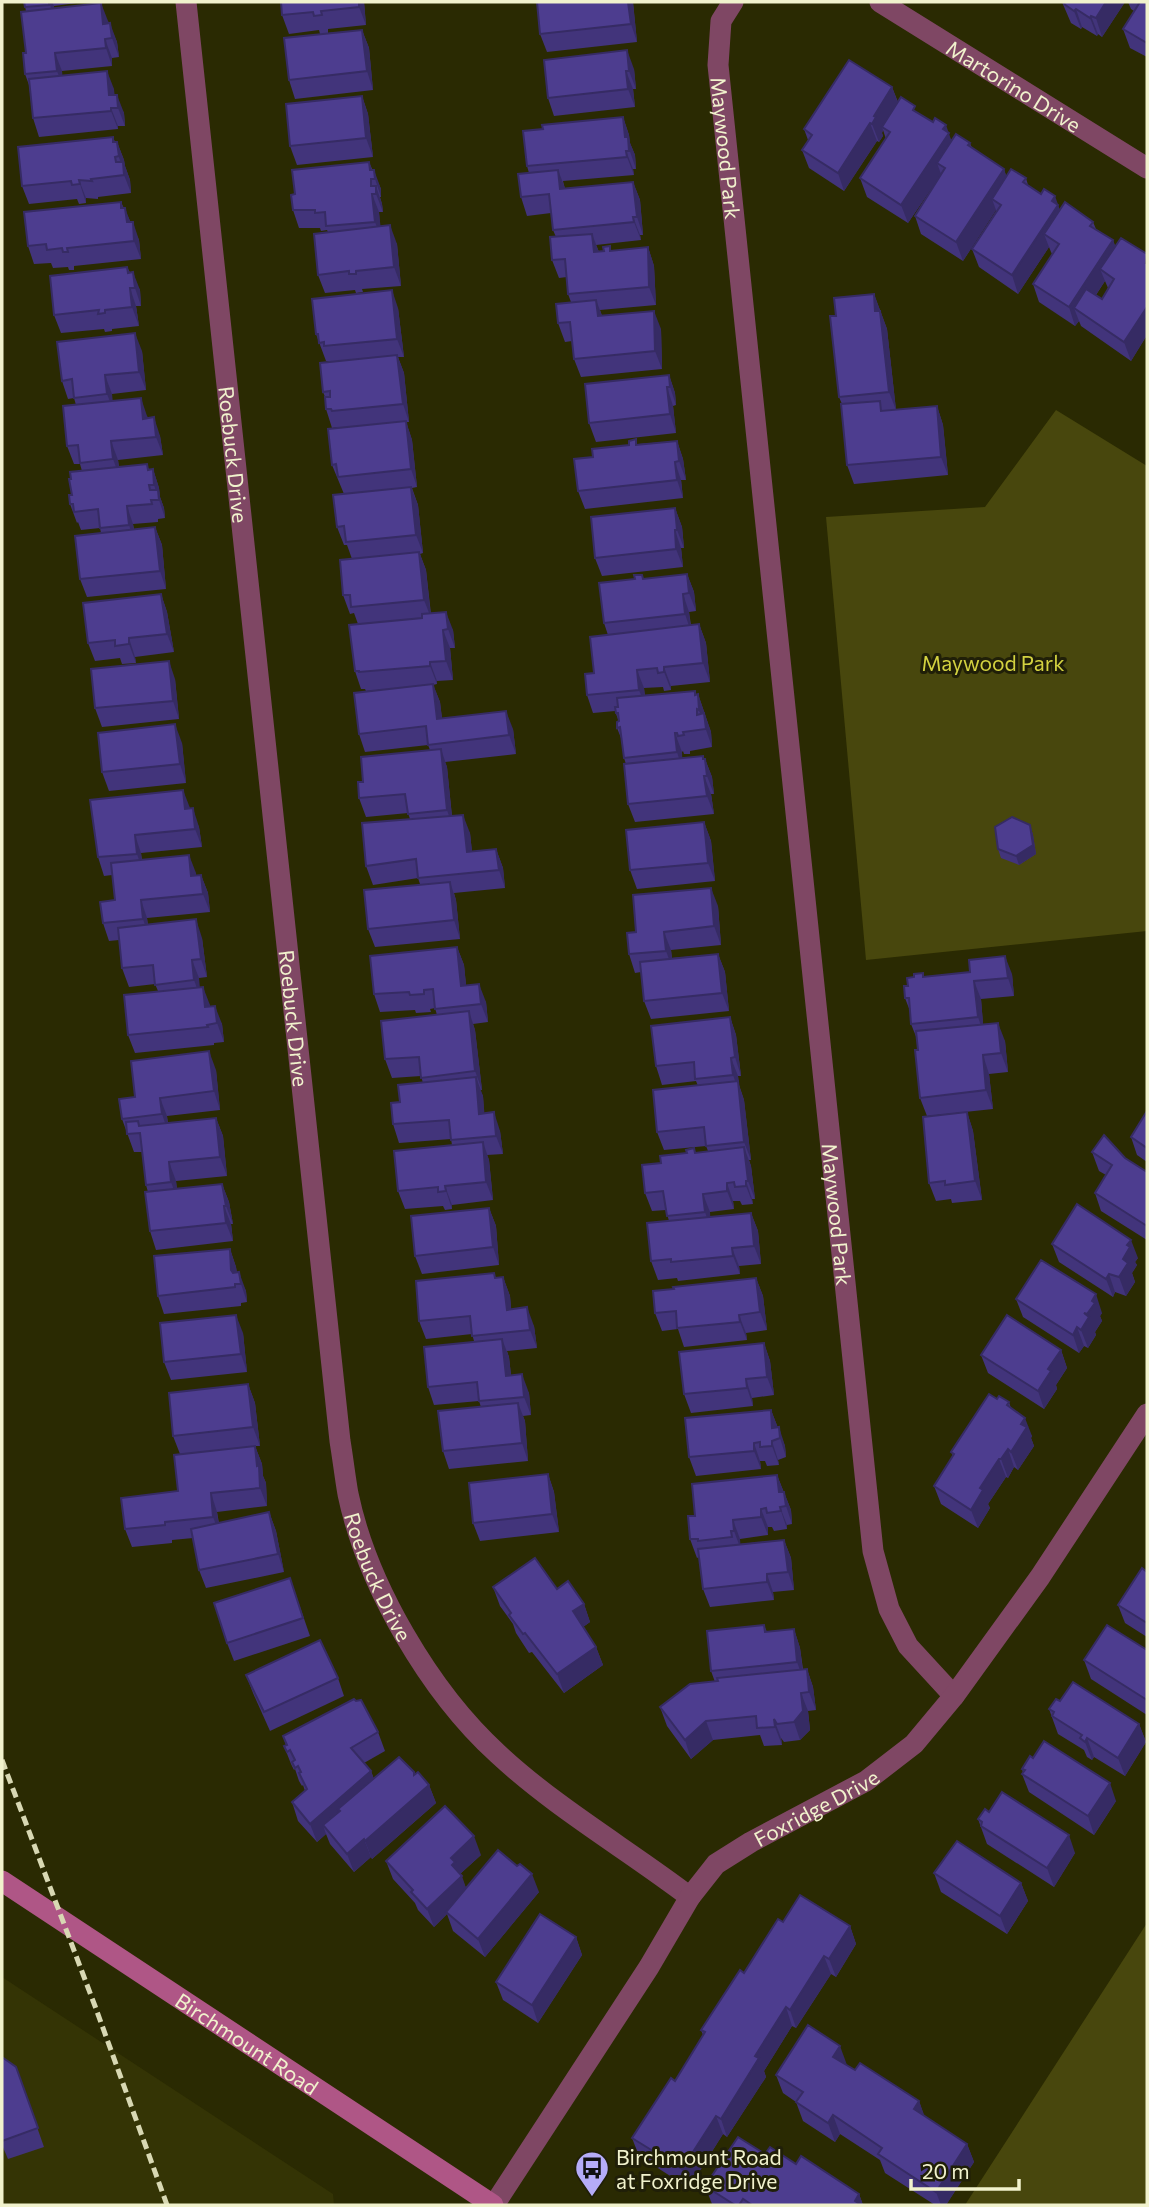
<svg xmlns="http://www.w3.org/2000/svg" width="1149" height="2207" font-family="Commissioner,sans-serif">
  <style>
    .built { fill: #343405 }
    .green { fill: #48470d }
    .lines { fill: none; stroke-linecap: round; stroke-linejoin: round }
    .minor { stroke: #7f4764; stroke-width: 21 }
    .tertiary { stroke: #7f4764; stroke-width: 21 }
    .secondary { stroke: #af5686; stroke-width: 21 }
    .rail { stroke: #d8d8b3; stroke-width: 5; stroke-dasharray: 10 5; stroke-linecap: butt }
    .wall { fill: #42347b; fill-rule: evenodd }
    .shaded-wall { fill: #362b64 }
    .building { fill: #4d3d8f; stroke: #362b64; stroke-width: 2 }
    .labels { text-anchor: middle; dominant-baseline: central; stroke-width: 6; stroke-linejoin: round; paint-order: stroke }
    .street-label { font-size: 21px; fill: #f1f2cd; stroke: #201f08 }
    .park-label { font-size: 21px; fill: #d3d240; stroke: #201f08 }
    .poi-label { font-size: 21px; fill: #f1f2cd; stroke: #201f08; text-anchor: start }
  </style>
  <rect width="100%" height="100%" fill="#2a2a02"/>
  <!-- built -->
  <polygon class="built" points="2,1977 333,2194 334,2205 2,2205"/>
  <!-- green -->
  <g class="green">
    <polygon points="1056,410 1147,466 1147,931 866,960 826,517 985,507"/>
    <polygon points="1147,1923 1147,2205 965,2205"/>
  </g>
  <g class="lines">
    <!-- minor -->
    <g class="minor">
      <path id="s1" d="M186 2 340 1441C343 1459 345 1477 348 1494 367 1585 430 1692 498 1754 556 1808 627 1849 690 1897"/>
      <path id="s2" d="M733 2 721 21 718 65 873 1551 889 1609 908 1646 954 1696"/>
      <path id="s3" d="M880 2 1147 168"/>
    </g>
    <!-- tertiary -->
    <path class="tertiary" id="s4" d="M494 2205 649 1967 690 1897 716 1864 751 1842 866 1781 914 1744 954 1696 1040 1577 1147 1414"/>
    <!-- secondary -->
    <path class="secondary" id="s5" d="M2 1881 493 2205"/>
    <!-- rail -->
    <polyline class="rail" points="2,1760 95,2006 167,2205"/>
  </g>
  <!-- wall -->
  <g class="wall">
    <polygon points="24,2 84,2 54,6 54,8 108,21 117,42 119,57 112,58 112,66 62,71 62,75 114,89 114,95 124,113 125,126 118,126 118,129 39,137 33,118 29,85 25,74 26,11"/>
    <polygon points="364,2 366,25 328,29 328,33 362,30 369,48 373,90 295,99 289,80 320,34 319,30 289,34 282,15"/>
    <polygon points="537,2 633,2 637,42 547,52 540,34"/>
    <polygon points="1062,2 1125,2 1102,37 1098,34 1097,36 1082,27 1081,29 1071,23"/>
    <polygon points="1128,2 1147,2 1147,57 1130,48 1123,29 1134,11 1131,9"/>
    <polygon points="634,69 636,89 633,89 635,107 554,116 548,98"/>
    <path d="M892 87 898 102 918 113 952 140 970 143 972 148 1004 169 1006 176 1026 178 1028 185 1060 210 1093 222 1096 229 1113 240 1115 246 1147 254V335L1131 361 1081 326 1079 321 1075 326 1039 302 1033 284 1052 254 1051 252 1049 247 1018 294 979 267 972 249 996 211V210L963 261 921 234 915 216 941 175V174L908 223 867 197 860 178 886 139 883 130 882 133 883 136 879 142 877 141 844 191 809 168 802 150 808 140 804 129ZM1105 281 1108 288 1102 299 1096 295Z"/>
    <polygon points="362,96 368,114 373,157 297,165 290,146"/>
    <polygon points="623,117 629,135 630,143 635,155 636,169 633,169 634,175 563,181 565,189 633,182 640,200 643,235 640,235 641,240 596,245 599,252 648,247 654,266 656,305 600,310 602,316 661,329 662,369 581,377 574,359 572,341 565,342 558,323 571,302 568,294 567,277 559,278 552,260 556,237 553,230 551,213 527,216 521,197 529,173 527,166"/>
    <polygon points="113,137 115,142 117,142 124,160 125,166 130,180 131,193 98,197 98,199 86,198 86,203 79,204 77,199 29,204 22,186"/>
    <polygon points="369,162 381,189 381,197 380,197 382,204 383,212 379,212 380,227 397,244 401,286 362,289 363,292 356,293 355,290 325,293 318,275 328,232 327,230 321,231 320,228 299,228 293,210 295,194"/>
    <polygon points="121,202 139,240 141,259 74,266 74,270 69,270 68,267 53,268 51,263 34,264 28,246"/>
    <polygon points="127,267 140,290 141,306 136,306 139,326 112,329 112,331 105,332 104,329 61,333 54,315"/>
    <polygon points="874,294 887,329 896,410 937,406 943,425 948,475 854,484 847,465 842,404 839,397 836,316"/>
    <polygon points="398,308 404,357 398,357 404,373 409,422 406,422 412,440 417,487 412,488 418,505 423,553 420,554 426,570 431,614 453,630 455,648 450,648 453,680 437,681 437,684 433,685 440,702 442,718 513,729 516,754 445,762 447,767 452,816 470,833 472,852 496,849 503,868 505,888 454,893 456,900 460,939 375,947 368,929 420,884 418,878 373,885 366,866 410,819 408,813 366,817 359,798 363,782 430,750 428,745 365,752 359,734 410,687 366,691 365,689 361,689 355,671 358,624 354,613 350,614 343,595 352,559 347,545 344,545 337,527 344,494 332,465 338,428 338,427 332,428 326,409 325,397 323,392 330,362 329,361 326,361 316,334"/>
    <polygon points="142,351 146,390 112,394 112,401 147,416 148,418 160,436 163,455 118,460 119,467 153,469 159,488 160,497 164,508 165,518 158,519 158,522 133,524 134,529 155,527 162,545 166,589 87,597 80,579 101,533 100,528 81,530 78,522 77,523 70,504 72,495 71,479 82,471 80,464 74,464 67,446 76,405 74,398 68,399 62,381"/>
    <polygon points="669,375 675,393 676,405 673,406 676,433 596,442 589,423"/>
    <polygon points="677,441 683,459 686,480 681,480 683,498 585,509 578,491 593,457 638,444"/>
    <polygon points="675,508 682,527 684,548 681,548 683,567 602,576 595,558"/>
    <polygon points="687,574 694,592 696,611 689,612 691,625 699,624 706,643 710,682 671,686 671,690 664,691 663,687 644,688 645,696 698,694 711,732 712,747 690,751 690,754 684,754 683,751 682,752 682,758 705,759 712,777 714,794 711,794 714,814 635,822 628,804 626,764 624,758 621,738 617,728 619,722 615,711 593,713 587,695 608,635 604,623 644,579"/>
    <polygon points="161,594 167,612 174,652 135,657 136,663 122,664 120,658 95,661 88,643"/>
    <polygon points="175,679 179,719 102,727 95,708"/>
    <polygon points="182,743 186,783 109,791 102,772"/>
    <polygon points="90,800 190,809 199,827 202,847 141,853 142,860 196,873 196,876 201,875 208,893 210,912 147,918 148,925 202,938 207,977 199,978 199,987 210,1006 222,1024 224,1042 214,1043 214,1045 135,1053 128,1035 158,991 155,984 129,987 122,968 119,940 109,941 103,923 115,900 112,875 104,876 98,857"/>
    <polygon points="704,822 711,841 715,881 637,889 630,870"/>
    <polygon points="1030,825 1033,835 1036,854 1019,865 1001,858 998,849"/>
    <polygon points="718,906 721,945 671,950 672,958 718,954 725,972 729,1011 651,1019 644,1001 641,972 635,973 629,954 636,932"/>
    <polygon points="457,947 464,965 466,985 486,1002 488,1022 473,1024 475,1030 482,1090 480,1090 483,1096 484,1113 500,1131 503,1154 487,1155 489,1160 493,1200 452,1205 452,1209 445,1210 443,1206 405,1209 398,1191 452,1145 451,1139 399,1143 393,1124 400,1102 423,1083 421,1076 392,1078 385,1059 437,1015 435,1008 430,1009 431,1012 416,1013 415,1010 380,1012 374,994"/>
    <polygon points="923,973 924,976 1012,974 1014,996 981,999 983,1024 1005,1041 1008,1072 989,1074 993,1109 927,1116 920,1098 917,1039 911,1024 910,1011 905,998 908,986 914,977"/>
    <polygon points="730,1017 736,1035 741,1076 738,1076 739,1085 744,1100 751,1160 749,1160 751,1166 755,1199 752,1199 753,1204 742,1205 740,1201 733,1201 734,1209 710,1212 710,1217 751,1213 758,1231 761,1264 739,1266 740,1274 678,1281 677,1278 658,1280 651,1261 669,1221 666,1210 652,1211 645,1193 661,1163 696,1153 708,1151 706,1146 664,1150 657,1132 698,1086 696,1081 662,1085 656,1066"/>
    <polygon points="216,1070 220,1110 167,1116 168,1123 216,1118 223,1136 227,1176 176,1181 177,1189 222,1184 229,1202 233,1224 231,1224 233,1241 156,1250 150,1231 148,1192 146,1185 142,1152 134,1152 122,1119 135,1097"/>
    <polygon points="1147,1111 1147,1162 1137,1155 1131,1137"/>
    <polygon points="967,1112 973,1131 982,1200 952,1203 951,1199 936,1201 929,1183"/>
    <polygon points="1092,1152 1125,1158 1147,1172 1147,1240 1101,1211 1095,1193 1106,1175 1099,1171"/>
    <polygon points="489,1208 496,1226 499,1265 422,1274 415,1256"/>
    <polygon points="1052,1244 1138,1258 1135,1262 1137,1265 1132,1273 1135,1282 1126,1296 1115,1292 1113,1297 1059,1262"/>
    <polygon points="230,1249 236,1267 237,1273 246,1291 247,1302 241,1303 241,1306 164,1314 158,1296"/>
    <polygon points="503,1277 510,1296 511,1309 534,1326 537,1348 507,1351 509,1357 511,1375 529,1393 531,1415 523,1416 525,1421 528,1461 449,1469 443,1451 481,1407 479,1401 434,1405 428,1387 474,1341 472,1334 426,1339 419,1321 496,1278"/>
    <polygon points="756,1278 763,1296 767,1330 746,1333 747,1340 684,1347 678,1329 662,1331 655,1313 674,1289"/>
    <polygon points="1016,1299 1102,1313 1100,1316 1102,1321 1095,1332 1096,1335 1088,1348 1084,1346 1079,1353 1023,1317"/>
    <polygon points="243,1333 247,1372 171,1380 164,1362"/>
    <polygon points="764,1343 770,1361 774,1395 752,1398 753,1406 691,1413 684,1394"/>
    <polygon points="1061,1350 1067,1368 1056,1385 1057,1389 1044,1409 988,1373 981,1355"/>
    <polygon points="248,1384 255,1403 260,1446 255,1446 262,1464 263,1476 266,1483 267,1506 217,1512 219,1523 269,1512 276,1531 284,1572 206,1588 199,1570 193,1538 172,1540 172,1543 132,1547 125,1529 238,1448 180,1454 173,1436"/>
    <polygon points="997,1399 1009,1402 1011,1408 1032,1436 1031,1438 1034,1446 1018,1470 1014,1467 1008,1478 1006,1477 988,1504 990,1508 978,1528 941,1504 934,1486 953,1456 951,1452"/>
    <polygon points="771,1410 785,1446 786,1457 778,1460 779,1465 767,1466 765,1461 760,1461 761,1469 696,1476 689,1457"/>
    <polygon points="548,1474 554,1492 559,1532 480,1541 473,1523"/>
    <polygon points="777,1475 791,1510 792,1524 787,1525 787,1529 774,1531 772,1527 768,1527 768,1535 740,1539 740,1544 784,1540 791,1558 794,1590 773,1592 774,1600 710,1607 703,1589 699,1557 697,1558 690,1539 695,1516"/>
    <polygon points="1147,1572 1147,1637 1125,1623 1118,1605"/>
    <polygon points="290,1578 310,1636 234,1661 227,1643"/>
    <polygon points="493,1587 557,1589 584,1604 590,1622 583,1627 596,1647 603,1665 564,1693 532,1652 529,1653 516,1633 513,1624 500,1606"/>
    <polygon points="764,1625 767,1632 794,1629 800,1648 803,1669 807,1669 813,1687 816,1710 808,1711 810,1730 800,1740 784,1742 781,1738 782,1745 764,1746 760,1735 713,1740 691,1759 667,1726 660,1707 715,1682 711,1671"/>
    <polygon points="1147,1650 1147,1715 1091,1679 1084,1660"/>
    <polygon points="246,1675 338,1678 344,1696 270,1731 253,1693"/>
    <polygon points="1060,1701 1139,1724 1146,1742 1125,1776 1094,1757 1092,1760 1087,1757 1084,1750 1058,1734 1049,1709"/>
    <polygon points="378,1732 385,1751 364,1763 371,1771 374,1779 415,1774 429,1785 436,1803 372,1859 371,1857 354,1872 330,1844 326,1834 317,1842 298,1821 292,1802 305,1791 303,1785 302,1786 299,1781 295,1769 294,1770 291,1764 284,1746 286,1745 283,1736"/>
    <polygon points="1022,1769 1116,1801 1094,1835 1029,1792 1022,1774 1023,1773"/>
    <polygon points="978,1819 1075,1853 1054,1887 987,1844"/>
    <polygon points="481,1855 460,1874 466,1888 539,1892 485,1957 453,1931 447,1914 434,1927 418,1910 415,1903 393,1879 386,1861"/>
    <polygon points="934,1873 1021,1883 1028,1901 1007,1934 941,1892"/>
    <polygon points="783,1922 850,1926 856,1944 836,1977 831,1974 796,2028 792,2026 764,2071 766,2077 727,2137 723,2134 689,2188 639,2156 632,2138 675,2081 703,2035 701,2030"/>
    <polygon points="576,1937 582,1955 538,2023 503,2000 496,1982"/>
    <polygon points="2,2057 16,2067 44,2147 8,2159 2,2145"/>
    <polygon points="846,2065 855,2070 919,2101 924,2116 967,2144 974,2162 946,2205 935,2205 885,2173 880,2160 840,2134 835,2142 803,2121 796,2102 783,2093 776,2075"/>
    <polygon points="765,2154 796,2164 859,2194 863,2205 714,2205 712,2204 705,2186"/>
  </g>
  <!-- shaded-wall -->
  <g class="shaded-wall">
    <polygon points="49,2 52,2 54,6 56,23"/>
    <polygon points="359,2 364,2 366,25 359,7"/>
    <polygon points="628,2 633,2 633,3 637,42 631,24"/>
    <polygon points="1106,2 1125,2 1102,37 1096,18"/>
    <polygon points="101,3 108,21 110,39 103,24"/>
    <polygon points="1076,9 1082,27 1081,29 1074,11"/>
    <polygon points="1091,16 1098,34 1097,36 1090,18"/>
    <polygon points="110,23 117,42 119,57 112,38"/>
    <polygon points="362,30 369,48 373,90 367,71"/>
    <polygon points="105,39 112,58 112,66 106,48"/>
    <polygon points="627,50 634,69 636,89 629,71"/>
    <polygon points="55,53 62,71 64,89 57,71"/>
    <polygon points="107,71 114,89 116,108 109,95"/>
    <polygon points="626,71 633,89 635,107 628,89"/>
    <polygon points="892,87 899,106 882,127 883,130 882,133 883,136 879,142 872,124 874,116"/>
    <polygon points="117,95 124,113 125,126 118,108"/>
    <polygon points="362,96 368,114 373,157 366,138"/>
    <polygon points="111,108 118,126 118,129 111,111"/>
    <polygon points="623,117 629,135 630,143 635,155 636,169 625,137"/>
    <polygon points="870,123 877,141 844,191 838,173"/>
    <polygon points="946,125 955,151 937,163 941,174 908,223 901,205"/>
    <polygon points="113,137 119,154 117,142 124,160 125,166 130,180 131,193 124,175 123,168 113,142"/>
    <polygon points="626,151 633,169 634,175 627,157"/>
    <polygon points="369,162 375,178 374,170 381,189 381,197 375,179 370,170"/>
    <polygon points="1004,169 1010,187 992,199 996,210 963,261 956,242"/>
    <polygon points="558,170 565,188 567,207 560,189"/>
    <polygon points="79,180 86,198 86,203 80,184"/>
    <polygon points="633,182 640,200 643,235 637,217"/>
    <polygon points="376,186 382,204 383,212 376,194"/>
    <polygon points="372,194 379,212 382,240 375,222"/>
    <polygon points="1055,196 1065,224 1044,234 1049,247 1018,294 1012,275"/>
    <polygon points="121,202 126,215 125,208 132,226 133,240 121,208"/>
    <polygon points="633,217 640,235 641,240 634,222"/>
    <polygon points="133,222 139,240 141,259 134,241"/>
    <polygon points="390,225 397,244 401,286 394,267"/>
    <polygon points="592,234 599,252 594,252"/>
    <polygon points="1113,240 1120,259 1100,269 1105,281 1083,314 1074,308 1079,321 1075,326 1069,307"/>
    <polygon points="648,247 654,266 656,305 649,287"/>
    <polygon points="133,272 140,290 141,306 135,288"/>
    <polygon points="130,288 136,306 139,326 132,307"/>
    <polygon points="392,290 398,308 404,357 397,339"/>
    <polygon points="874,294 887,329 896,410 889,392 875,311"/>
    <polygon points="596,300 603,318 598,316"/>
    <polygon points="1147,307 1147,335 1131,361 1124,342"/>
    <polygon points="654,311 661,329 662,369 655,351"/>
    <polygon points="135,333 142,351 146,390 139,372"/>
    <polygon points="397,355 404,373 409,422 403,404"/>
    <polygon points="105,375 112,394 114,412 107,394"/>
    <polygon points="669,375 675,393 676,405 670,387"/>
    <polygon points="667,387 673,406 676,433 670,414"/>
    <polygon points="141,398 147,416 150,437 143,419"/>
    <polygon points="937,406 943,425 948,475 941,457"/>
    <polygon points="154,417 160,436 163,455 156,437"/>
    <polygon points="406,421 412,440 417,487 411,469"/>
    <polygon points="111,441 118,460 120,478 113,459"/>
    <polygon points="677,441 683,459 686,480 679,461"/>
    <polygon points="675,462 681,480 683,498 677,480"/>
    <polygon points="153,469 159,488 160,497 164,508 165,518 154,485"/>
    <polygon points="411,487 418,505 423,553 416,535"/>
    <polygon points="127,506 133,524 135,543 129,525"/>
    <polygon points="675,508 682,527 684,548 677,530"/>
    <polygon points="155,527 162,545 166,589 160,571"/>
    <polygon points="675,530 681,548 683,567 676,549"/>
    <polygon points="419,552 426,570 431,618 424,600"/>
    <polygon points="687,574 694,592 696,611 689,593"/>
    <polygon points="161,594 167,612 174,652 167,634"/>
    <polygon points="683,594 689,612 691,632 685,614"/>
    <polygon points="446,612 453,630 455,648 448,629"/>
    <polygon points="699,624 706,643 710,682 703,663"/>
    <polygon points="443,630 450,648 453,680 446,661"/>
    <polygon points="129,638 135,657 136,663 129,644"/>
    <polygon points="169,661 175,679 179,719 173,701"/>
    <polygon points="430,662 437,681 437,684 430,666"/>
    <polygon points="664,667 671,686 671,690 664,672"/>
    <polygon points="637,670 644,688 646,708 639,690"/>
    <polygon points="433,684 440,702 444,737 437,719"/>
    <polygon points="695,691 699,701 698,694 711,732 712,747 699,710"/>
    <polygon points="506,711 513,729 516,754 509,735"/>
    <polygon points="175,724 182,743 186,783 180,764"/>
    <polygon points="675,733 682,752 683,771 677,752"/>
    <polygon points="441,749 447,767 453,828 447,810"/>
    <polygon points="703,756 706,766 705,759 712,777 714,794 707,776"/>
    <polygon points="704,776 711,794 714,814 707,796"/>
    <polygon points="183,790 190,808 185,809"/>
    <polygon points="193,808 199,827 202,847 195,829"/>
    <polygon points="463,815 470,833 474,870 467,852"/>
    <polygon points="704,822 711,841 715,881 708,863"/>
    <polygon points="1030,825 1033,835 1036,854 1019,865 1016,856"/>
    <polygon points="135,835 141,853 143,872 137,854"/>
    <polygon points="496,849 503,868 505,888 499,870"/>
    <polygon points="189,855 196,873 198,894 191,876"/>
    <polygon points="201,875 208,893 210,912 203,894"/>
    <polygon points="450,882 456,900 460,939 454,920"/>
    <polygon points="711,888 718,906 721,945 714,926"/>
    <polygon points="141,900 147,918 149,937 143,919"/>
    <polygon points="196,919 202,938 207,977 201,959"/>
    <polygon points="664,932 671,950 673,970 666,951"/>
    <polygon points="457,947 464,965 468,1004 461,986"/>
    <polygon points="718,954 725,972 729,1011 722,993"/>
    <polygon points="1005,956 1012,974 1014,996 1008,978"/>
    <polygon points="192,960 199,978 201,999 194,980"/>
    <polygon points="974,981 981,999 984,1035 978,1017"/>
    <polygon points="479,984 486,1002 488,1022 481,1004"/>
    <polygon points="203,987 210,1005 212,1025 205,1007"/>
    <polygon points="215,1006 222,1024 224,1042 217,1023"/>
    <polygon points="469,1011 475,1030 482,1090 475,1071"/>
    <polygon points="730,1017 736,1035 741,1076 735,1057"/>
    <polygon points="998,1023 1005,1041 1008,1072 1001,1053"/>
    <polygon points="209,1051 216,1070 220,1110 214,1091"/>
    <polygon points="983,1055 989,1074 993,1109 986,1090"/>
    <polygon points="731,1058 738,1076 739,1085 744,1100 751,1160 744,1142 738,1089 733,1075"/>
    <polygon points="476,1077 483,1096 486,1132 479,1114"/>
    <polygon points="160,1098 167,1116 168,1132 162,1114"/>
    <polygon points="494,1112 500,1131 503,1154 496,1136"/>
    <polygon points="967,1112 973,1131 982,1200 975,1181"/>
    <polygon points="216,1118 223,1136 227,1176 220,1157"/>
    <polygon points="483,1142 489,1160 493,1200 486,1182"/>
    <polygon points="744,1147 751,1166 755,1199 748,1181"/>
    <polygon points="169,1162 176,1181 178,1201 171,1182"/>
    <polygon points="746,1181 752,1199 753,1204 746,1186"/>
    <polygon points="727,1183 733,1201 734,1209 727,1191"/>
    <polygon points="222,1184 229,1202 233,1224 226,1206"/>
    <polygon points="445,1186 452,1205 452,1209 446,1191"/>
    <polygon points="703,1194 710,1212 711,1230 705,1212"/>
    <polygon points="224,1206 231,1224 233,1241 226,1223"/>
    <polygon points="489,1208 496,1226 499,1265 493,1247"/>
    <polygon points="751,1213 758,1231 761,1264 754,1246"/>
    <polygon points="1131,1240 1138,1258 1135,1262 1137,1265 1132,1273 1135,1282 1126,1296 1119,1277 1123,1259 1127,1245"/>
    <polygon points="732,1248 739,1266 740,1274 733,1256"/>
    <polygon points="230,1249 236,1267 238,1284 231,1270"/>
    <polygon points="239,1272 246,1291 247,1302 241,1284"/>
    <polygon points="1109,1274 1115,1292 1113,1297 1106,1279"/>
    <polygon points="503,1277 510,1296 513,1328 507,1310"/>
    <polygon points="756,1278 763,1296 767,1330 760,1312"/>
    <polygon points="1096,1294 1102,1313 1100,1316 1102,1321 1095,1332 1096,1335 1088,1348 1081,1330 1089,1318 1087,1314 1092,1301"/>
    <polygon points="527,1307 534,1326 537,1348 530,1330"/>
    <polygon points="236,1315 243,1333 247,1372 241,1354"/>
    <polygon points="739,1315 746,1333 747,1340 740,1322"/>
    <polygon points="1077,1327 1084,1346 1079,1353 1073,1335"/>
    <polygon points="502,1339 509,1357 513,1394 506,1376"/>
    <polygon points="764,1343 770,1361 774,1395 767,1377"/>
    <polygon points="1061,1350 1067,1368 1056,1385 1057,1389 1044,1409 1038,1391 1048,1369"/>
    <polygon points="522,1374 529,1393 531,1415 524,1397"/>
    <polygon points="746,1379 752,1398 753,1406 747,1388"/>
    <polygon points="248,1384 255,1403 260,1446 253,1427"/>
    <polygon points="518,1403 525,1421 528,1461 522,1443"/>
    <polygon points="771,1410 778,1428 772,1428"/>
    <polygon points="1025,1418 1032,1436 1031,1438 1034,1446 1018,1470 1011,1452 1021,1424"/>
    <polygon points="779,1427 785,1446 786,1457 780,1438"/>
    <polygon points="772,1441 778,1460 779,1465 772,1446"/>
    <polygon points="754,1443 760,1461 761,1469 754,1451"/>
    <polygon points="255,1446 262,1464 263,1476 266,1483 267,1506 260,1488"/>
    <polygon points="1008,1449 1014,1467 1008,1478 1001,1459"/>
    <polygon points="999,1459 1006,1477 988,1504 990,1508 978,1528 971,1510 980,1488"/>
    <polygon points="548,1474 554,1492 559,1532 552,1514"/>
    <polygon points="777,1475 784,1493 779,1492"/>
    <polygon points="784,1492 791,1510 792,1524 786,1506"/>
    <polygon points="211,1493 217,1512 220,1535 213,1517"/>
    <polygon points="780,1507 787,1525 787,1529 781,1511"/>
    <polygon points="761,1509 768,1527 768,1535 761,1517"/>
    <polygon points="269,1512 276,1531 284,1572 278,1554"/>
    <polygon points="733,1520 740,1539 741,1550 734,1531"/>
    <polygon points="784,1540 791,1558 794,1590 788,1572"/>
    <polygon points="767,1574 773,1592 774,1600 767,1582"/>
    <polygon points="584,1604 590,1622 579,1630 573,1611"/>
    <polygon points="794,1629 800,1648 804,1681 797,1662"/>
    <polygon points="596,1647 603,1665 564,1693 557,1674"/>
    <polygon points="807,1669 813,1687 816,1710 809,1692"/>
    <polygon points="801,1693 808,1711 810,1730 800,1740 794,1722"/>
    <polygon points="774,1719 781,1738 782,1745 775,1727"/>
    <polygon points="706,1721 713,1740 691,1759 685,1740"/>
    <polygon points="1139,1724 1146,1742 1125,1776 1118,1758"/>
    <polygon points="1087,1738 1094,1757 1092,1760 1085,1742"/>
    <polygon points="371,1771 377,1789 340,1811 338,1809 342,1820 323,1825 326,1834 317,1842 310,1824"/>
    <polygon points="414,1772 421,1791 429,1785 436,1803 372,1859 365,1841"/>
    <polygon points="1110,1783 1116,1801 1094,1835 1088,1816"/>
    <polygon points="1069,1835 1075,1853 1054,1887 1047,1868"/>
    <polygon points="474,1836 481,1855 460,1874 462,1876 468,1894 446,1912 447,1914 434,1927 427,1909 452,1865 451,1858"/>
    <polygon points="364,1839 371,1857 354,1872 347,1854"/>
    <polygon points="532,1874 539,1892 485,1957 478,1939"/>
    <polygon points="1021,1883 1028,1901 1007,1934 1000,1916"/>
    <polygon points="850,1926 856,1944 836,1977 829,1959"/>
    <polygon points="576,1937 582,1955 538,2023 532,2005"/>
    <polygon points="824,1956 831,1974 796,2028 790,2010"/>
    <polygon points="786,2007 792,2026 764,2071 766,2077 727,2137 721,2119 755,2056"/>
    <polygon points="840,2046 847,2065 833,2057"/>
    <polygon points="919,2101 926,2120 914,2109"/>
    <polygon points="833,2115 840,2134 835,2142 828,2123"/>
    <polygon points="716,2116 723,2134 689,2188 682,2169"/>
    <polygon points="967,2144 974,2162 946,2205 941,2205 936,2192"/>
    <polygon points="859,2194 863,2205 856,2205 855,2201"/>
  </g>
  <!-- building -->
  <g class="building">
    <polygon points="24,2 49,2 49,5 25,7"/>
    <polygon points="281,2 359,2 359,7 321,11 322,15 314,16 313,12 282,15"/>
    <polygon points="537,2 628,2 631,24 540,34"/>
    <polygon points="1065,2 1106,2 1096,18 1091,16 1090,18 1076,9 1074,11 1064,4"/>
    <polygon points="1140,2 1147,2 1147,43 1123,29"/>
    <polygon points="101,3 103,24 110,23 112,38 105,39 106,48 55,53 57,71 25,74 23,53 26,53 21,12"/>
    <polygon points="362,30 367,71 289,80 284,38"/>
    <polygon points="627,50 629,71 626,71 628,89 548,98 544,60"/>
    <polygon points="849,60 892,87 874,116 876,117 872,124 870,123 838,173 802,150 812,135 804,129"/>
    <polygon points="107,71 109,95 117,95 118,108 111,108 111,111 33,118 29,79"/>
    <polygon points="362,96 366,138 290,146 286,104"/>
    <polygon points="901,97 915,106 913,110 933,122 935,118 946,125 943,129 949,133 901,205 860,178 890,132 882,127"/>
    <polygon points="623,117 625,137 628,137 629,151 626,151 627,157 527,166 523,131 543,129 542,125"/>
    <polygon points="956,134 970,143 968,145 1004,169 956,242 915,216 945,168 937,163"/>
    <polygon points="113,137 113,142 117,142 119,156 115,157 116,162 123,162 124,175 91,179 92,181 79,180 80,184 72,185 71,181 22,186 18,147"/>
    <polygon points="369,162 370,170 374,170 375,179 371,179 371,186 376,186 376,194 372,194 375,222 326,226 325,212 315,213 315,210 293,210 291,195 295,194 292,170"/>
    <polygon points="1011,169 1026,178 1023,182 1041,194 1044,189 1055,196 1052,201 1058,205 1012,275 972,249 1001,205 992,199"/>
    <polygon points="558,170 560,189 633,182 637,217 633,217 634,222 553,230 549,194 521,197 518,174"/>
    <polygon points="121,202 121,208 125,208 127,222 133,222 134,241 67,248 68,252 63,252 62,248 47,250 46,244 28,246 24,212"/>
    <polygon points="1065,202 1093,222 1090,226 1113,240 1069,307 1033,284 1059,244 1044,234"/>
    <polygon points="390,225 394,267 356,271 356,274 349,274 349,271 318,275 314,234"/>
    <polygon points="592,234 594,252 604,251 603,247 610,246 610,251 648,247 649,287 568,294 565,259 552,260 550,237"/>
    <polygon points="1121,238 1147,254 1146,263 1147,263 1147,307 1124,342 1074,308 1086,289 1102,299 1114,279 1100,269"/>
    <polygon points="127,267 128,273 133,272 135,288 130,288 132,307 105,310 105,313 98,314 99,310 54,315 50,276"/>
    <polygon points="392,290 397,339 324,346 324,342 319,343 318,334 316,334 312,299"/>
    <polygon points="874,294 875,311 880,311 889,392 839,397 830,316 836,316 834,298"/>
    <polygon points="596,300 598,316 654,311 655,351 574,359 570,322 558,323 556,304"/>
    <polygon points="135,333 139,372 105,375 107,394 74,398 72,379 62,381 57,342"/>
    <polygon points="397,355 403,404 332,411 331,409 326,409 325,397 330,397 330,391 323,392 320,363"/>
    <polygon points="669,375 670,387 667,387 670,414 589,423 585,384"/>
    <polygon points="141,398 143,419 154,417 156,437 111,441 113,459 80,463 78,445 67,446 63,406"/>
    <polygon points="880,401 881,411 937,406 941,457 847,465 841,404"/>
    <polygon points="406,421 411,469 338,477 336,464 332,465 328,429"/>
    <polygon points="636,439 636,445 677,441 679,461 675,462 677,480 578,491 574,459 593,457 592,449 629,445 629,441"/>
    <polygon points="147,464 148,470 153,469 154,485 149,485 150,490 158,490 159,500 151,500 152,504 127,506 129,525 100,528 98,509 74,512 73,504 70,504 69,495 72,495 69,479 71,479 70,472"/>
    <polygon points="411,487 416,535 346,542 344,526 337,527 333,495"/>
    <polygon points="675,508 677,530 675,530 676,549 595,558 591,517"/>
    <polygon points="155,527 160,571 80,579 75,536"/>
    <polygon points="419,552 424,600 351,607 350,595 343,595 340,560"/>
    <polygon points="687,574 689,593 683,594 685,614 604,623 599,583 635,579 634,575 642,575 643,579"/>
    <polygon points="161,594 167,634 129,638 129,644 115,646 115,640 88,643 83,603"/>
    <polygon points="446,612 448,629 443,630 446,661 430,662 430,666 359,672 359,671 355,671 349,625 422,618 422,614"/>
    <polygon points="699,624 703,663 664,667 664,672 658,673 657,668 637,670 639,690 587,695 585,674 594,673 590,637"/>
    <polygon points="169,661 173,701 95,708 91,669"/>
    <polygon points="433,684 437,719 506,711 509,735 428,745 426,726 359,734 354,693"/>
    <polygon points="695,691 695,695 698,694 699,710 697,709 697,715 704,713 706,729 683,732 684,735 678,736 677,733 675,733 677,752 624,758 620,727 617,728 617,722 619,721 618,713 616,713 615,707 618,707 617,698"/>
    <polygon points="175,724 180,764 102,772 98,733"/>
    <polygon points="441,749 447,810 408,814 405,794 359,798 358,782 363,782 361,757"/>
    <polygon points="703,756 703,759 705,759 707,776 704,776 707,796 628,804 624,764"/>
    <polygon points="183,790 185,809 193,808 195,829 135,835 137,854 98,857 90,800"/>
    <polygon points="463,815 467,852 496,849 499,870 418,878 416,859 366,866 362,823"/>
    <polygon points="1012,817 1030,825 1033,845 1016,856 998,849 995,827"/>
    <polygon points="704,822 708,863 630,870 626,830"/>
    <polygon points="189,855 191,876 201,875 203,894 141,900 143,919 103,923 100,902 115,900 111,863"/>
    <polygon points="450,882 454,920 368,929 364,890"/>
    <polygon points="711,888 714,926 664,932 666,951 629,954 627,933 636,932 633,895"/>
    <polygon points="196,919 201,959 192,960 194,980 155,985 153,965 122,968 118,928"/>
    <polygon points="457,947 461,986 479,984 481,1004 435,1009 433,989 424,990 424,994 410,995 409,992 374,994 370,956"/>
    <polygon points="718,954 722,993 644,1001 640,962"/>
    <polygon points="1005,956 1008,978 974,981 978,1017 911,1024 909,998 905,998 904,986 908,986 907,978 914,977 914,974 923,973 923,977 970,972 969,960"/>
    <polygon points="203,987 205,1007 215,1006 217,1023 207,1025 208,1027 128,1035 124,995"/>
    <polygon points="469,1011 475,1071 421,1078 419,1057 385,1059 381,1021"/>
    <polygon points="730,1017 735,1057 731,1058 733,1075 695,1079 694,1062 656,1066 651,1026"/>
    <polygon points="998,1023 1001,1053 983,1055 986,1090 920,1098 915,1050 918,1050 916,1031"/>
    <polygon points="209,1051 214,1091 160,1098 162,1114 122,1119 119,1099 135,1097 131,1061"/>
    <polygon points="476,1077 479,1114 494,1112 496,1136 451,1140 449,1120 393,1124 391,1103 400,1102 398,1085"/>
    <polygon points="738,1081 744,1142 706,1146 704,1127 657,1132 653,1090"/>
    <polygon points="1147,1111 1147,1148 1131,1137"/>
    <polygon points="967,1112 975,1181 945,1185 945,1181 929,1183 923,1117"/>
    <polygon points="216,1118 220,1157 169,1162 171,1182 146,1185 140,1133 127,1134 126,1122 138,1121 139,1126"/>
    <polygon points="1104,1135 1125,1158 1147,1172 1147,1226 1095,1193 1112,1165 1092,1152"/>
    <polygon points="483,1142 486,1182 445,1186 446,1191 438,1192 438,1187 398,1191 394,1151"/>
    <polygon points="744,1147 748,1181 746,1181 746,1186 735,1187 734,1182 727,1183 727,1191 703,1194 705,1212 667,1216 663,1191 645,1193 642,1165 661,1163 660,1156 687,1153 686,1150 694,1148 695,1153"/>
    <polygon points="222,1184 226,1206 224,1206 226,1223 150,1231 145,1192"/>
    <polygon points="1077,1204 1131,1240 1127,1245 1130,1247 1123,1259 1128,1263 1119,1277 1109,1274 1106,1279 1052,1244"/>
    <polygon points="489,1208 493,1247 415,1256 411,1216"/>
    <polygon points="751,1213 754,1246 732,1248 733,1256 671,1262 671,1259 651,1261 647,1223"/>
    <polygon points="230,1249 231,1270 233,1273 239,1272 241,1284 235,1284 235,1287 158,1296 154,1256"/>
    <polygon points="1041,1260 1096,1294 1092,1301 1095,1303 1087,1314 1084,1313 1089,1317 1081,1330 1077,1327 1073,1335 1016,1299"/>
    <polygon points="494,1273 495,1278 503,1277 507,1310 527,1307 530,1330 472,1336 470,1316 419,1321 416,1281"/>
    <polygon points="756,1278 760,1312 739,1315 740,1322 677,1328 676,1311 655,1313 653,1291 674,1289 673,1287"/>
    <polygon points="236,1315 241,1354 164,1362 160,1323"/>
    <polygon points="1007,1315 1061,1350 1048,1369 1051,1371 1038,1391 981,1355"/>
    <polygon points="502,1339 506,1376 522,1374 524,1397 479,1401 477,1382 428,1387 424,1347"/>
    <polygon points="764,1343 767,1377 746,1379 747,1388 684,1394 679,1352"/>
    <polygon points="248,1384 253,1427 173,1436 169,1393"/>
    <polygon points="989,1394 997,1399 999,1396 1009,1402 1007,1405 1025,1418 1021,1424 1027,1427 1011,1452 1008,1449 1001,1459 999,1459 980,1488 983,1490 971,1510 934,1486 954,1454 951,1452"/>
    <polygon points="518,1403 522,1443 443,1451 438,1411"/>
    <polygon points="771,1410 772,1428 779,1427 780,1438 772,1441 772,1446 760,1447 760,1442 754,1443 754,1451 689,1457 685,1418"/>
    <polygon points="255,1446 257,1466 259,1465 260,1488 211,1493 213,1517 165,1522 165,1525 125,1529 121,1498 178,1491 174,1455"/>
    <polygon points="548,1474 552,1514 473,1523 469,1483"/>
    <polygon points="777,1475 779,1492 784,1492 786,1506 780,1507 781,1511 767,1513 766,1508 761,1509 761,1517 733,1520 734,1531 731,1531 732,1537 698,1541 698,1539 690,1539 688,1516 695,1516 692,1484"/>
    <polygon points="269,1512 278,1554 199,1570 191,1529"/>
    <polygon points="784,1540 788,1572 767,1574 767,1582 703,1589 698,1549"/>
    <polygon points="535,1558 557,1589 568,1581 584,1604 573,1611 596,1647 557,1674 525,1633 523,1634 509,1615 511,1613 493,1587"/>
    <polygon points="1142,1568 1147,1572 1147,1623 1118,1605"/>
    <polygon points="290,1578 303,1618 227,1643 214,1603"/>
    <polygon points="764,1625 765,1632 794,1629 797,1662 711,1671 707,1631"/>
    <polygon points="1107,1625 1147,1650 1147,1700 1084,1660"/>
    <polygon points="320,1640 338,1678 264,1712 246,1675"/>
    <polygon points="807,1669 809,1692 801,1693 803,1711 794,1722 777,1724 774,1719 775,1727 757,1728 756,1716 706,1721 685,1740 660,1707 690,1684 718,1681 717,1678"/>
    <polygon points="1073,1682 1139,1724 1118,1758 1087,1738 1085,1742 1080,1738 1082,1735 1052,1716 1054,1712 1049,1709 1056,1699 1060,1701"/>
    <polygon points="354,1699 356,1701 361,1700 378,1732 351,1748 371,1771 310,1824 292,1802 307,1789 299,1773 301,1772 298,1766 295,1768 292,1762 295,1760 290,1750 287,1752 284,1746 287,1745 283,1736"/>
    <polygon points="1044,1741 1110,1783 1088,1816 1022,1774 1025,1770 1022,1769 1030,1756 1033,1758"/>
    <polygon points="399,1757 414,1772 414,1775 418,1772 429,1785 365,1841 364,1839 347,1854 323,1825 340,1811 338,1809"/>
    <polygon points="1002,1792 1069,1835 1047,1868 981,1826 982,1822 978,1819 985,1809 989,1812"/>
    <polygon points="445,1806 474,1836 451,1858 455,1862 452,1865 462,1876 427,1909 411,1892 413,1890 386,1861"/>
    <polygon points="957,1841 1021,1883 1000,1916 934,1873"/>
    <polygon points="498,1850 517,1866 520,1864 532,1874 478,1939 446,1912"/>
    <polygon points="800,1895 850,1926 829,1959 824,1956 790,2010 786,2007 755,2056 759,2058 721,2119 716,2116 682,2169 632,2138 671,2078 675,2081 705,2032 701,2030 740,1970 744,1973 778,1919 783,1922"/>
    <polygon points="540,1914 576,1937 532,2005 496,1982"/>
    <polygon points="808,2025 840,2046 833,2057 855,2070 860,2063 919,2101 914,2109 967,2144 936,2192 878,2154 882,2148 833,2115 828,2123 796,2102 803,2092 776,2075"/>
    <polygon points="2,2057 16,2067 38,2128 2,2141"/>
    <polygon points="738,2137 765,2154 770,2147 796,2164 801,2156 859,2194 855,2201 861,2205 752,2205 743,2199 739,2205 735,2205 705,2186"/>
  </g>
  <!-- icons -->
  <defs>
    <g id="bus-pin" transform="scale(1.75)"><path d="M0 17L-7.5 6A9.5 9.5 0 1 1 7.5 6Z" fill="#b5acf8" stroke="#201f08"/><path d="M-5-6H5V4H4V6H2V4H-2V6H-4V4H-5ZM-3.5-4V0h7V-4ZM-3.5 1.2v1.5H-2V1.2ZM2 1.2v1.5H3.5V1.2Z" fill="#111"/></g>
  </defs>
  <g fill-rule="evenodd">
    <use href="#bus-pin" x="592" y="2168"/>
  </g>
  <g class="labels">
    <!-- street labels -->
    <g class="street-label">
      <text stroke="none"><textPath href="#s3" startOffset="158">Martorino Drive</textPath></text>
      <text stroke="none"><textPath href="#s2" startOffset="150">Maywood Park</textPath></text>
      <text stroke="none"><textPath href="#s1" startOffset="455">Roebuck Drive</textPath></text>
      <text stroke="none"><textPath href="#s1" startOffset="1022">Roebuck Drive</textPath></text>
      <text stroke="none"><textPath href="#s2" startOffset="1222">Maywood Park</textPath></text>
      <text stroke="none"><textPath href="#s1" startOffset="1589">Roebuck Drive</textPath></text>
      <text stroke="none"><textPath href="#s4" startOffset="522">Foxridge Drive</textPath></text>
      <text stroke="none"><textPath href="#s5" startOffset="294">Birchmount Road</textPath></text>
    </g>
    <!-- park labels -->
    <g class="park-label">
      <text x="993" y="662">Maywood Park</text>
    </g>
    <!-- poi labels -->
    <g class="poi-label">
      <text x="616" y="2156">Birchmount Road<tspan x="616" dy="24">at Foxridge Drive</tspan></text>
    </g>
  </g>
  <!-- border -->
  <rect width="1149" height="2207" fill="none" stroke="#f1f2cd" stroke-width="7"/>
  <!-- scale -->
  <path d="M911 2179v10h108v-10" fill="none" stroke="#f1f2cd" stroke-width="3.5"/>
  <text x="922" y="2179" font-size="21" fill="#f1f2cd" stroke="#201f08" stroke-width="5" paint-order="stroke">20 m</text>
</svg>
